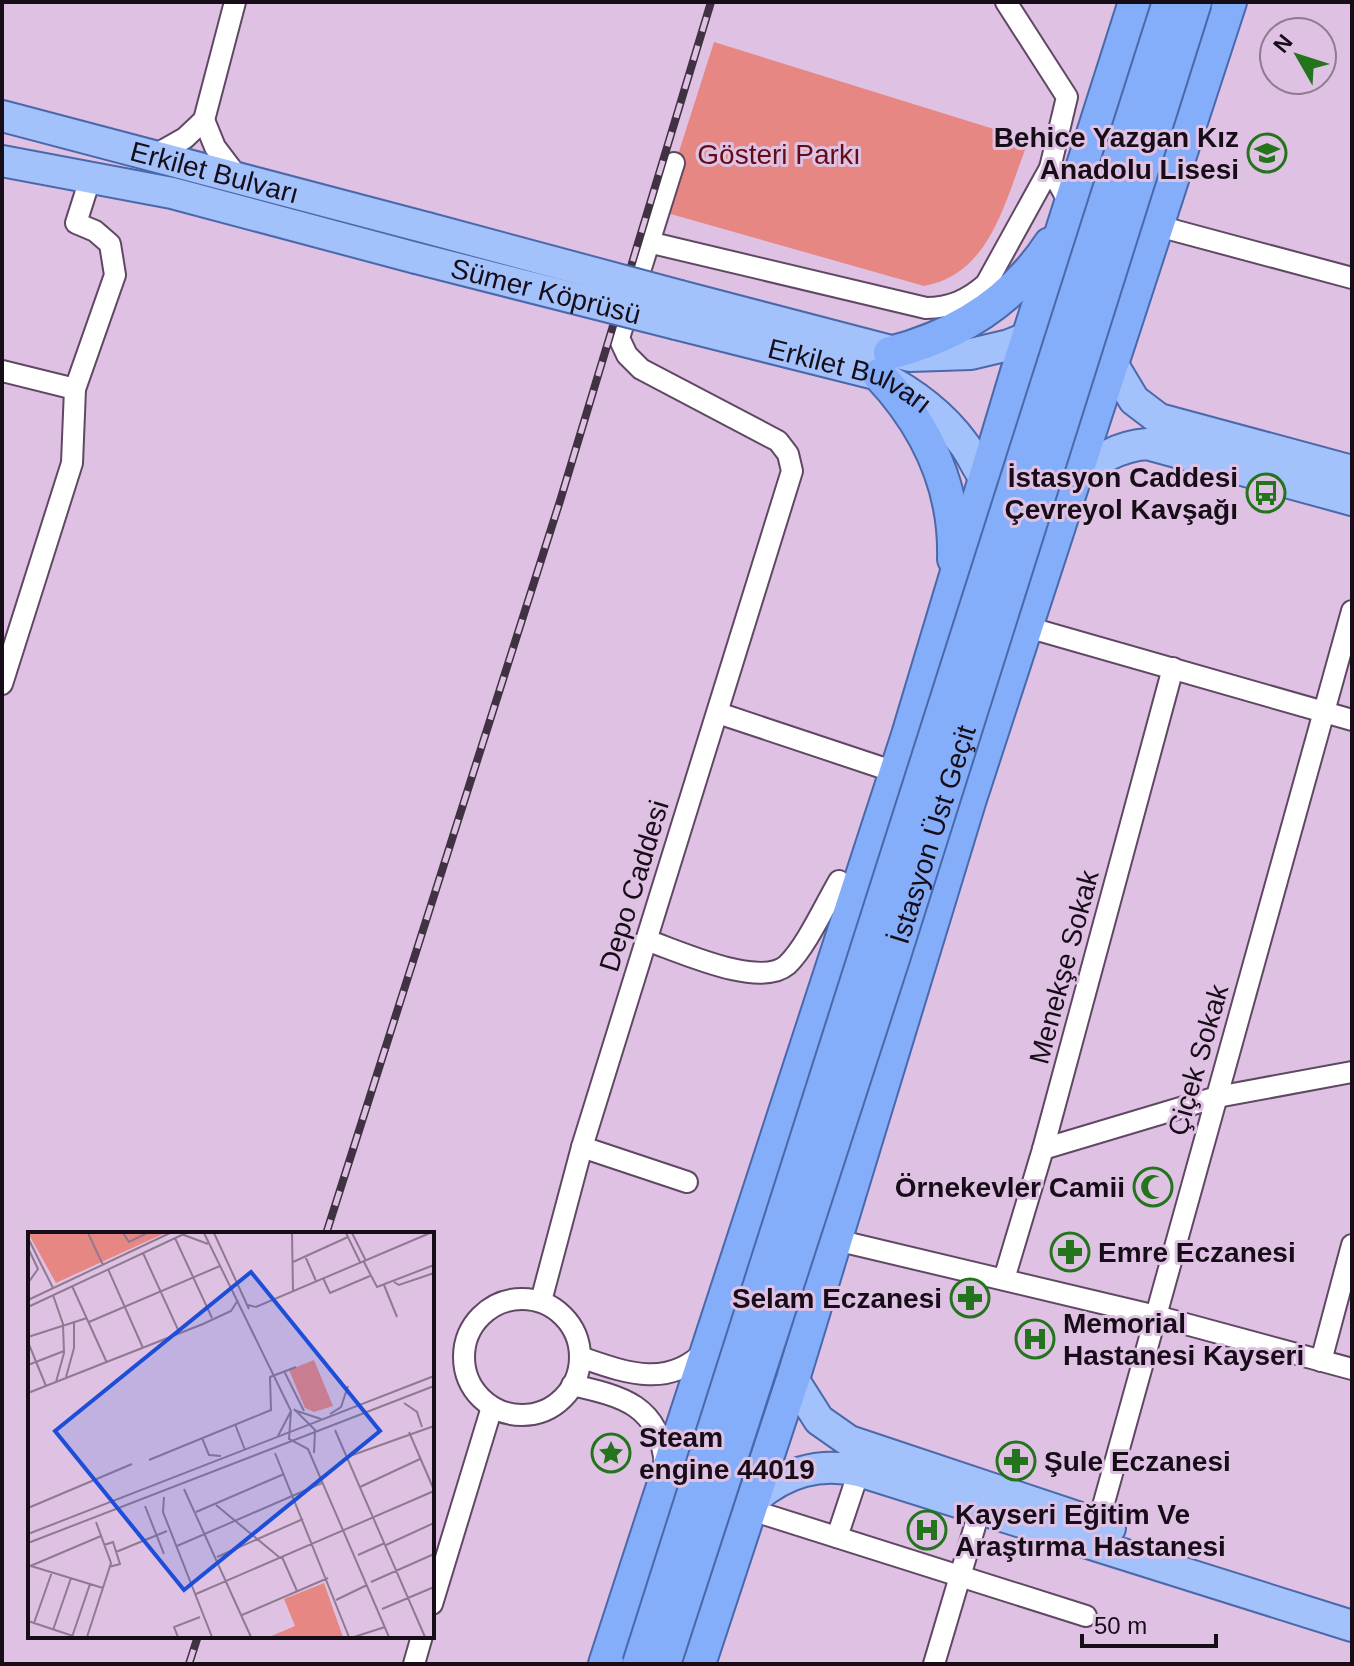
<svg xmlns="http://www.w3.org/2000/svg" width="1354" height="1666" font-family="Arial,sans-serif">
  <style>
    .green { fill: #e78784 }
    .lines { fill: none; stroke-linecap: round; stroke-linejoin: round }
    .minor-casing { stroke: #604864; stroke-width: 24 }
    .primary-casing { stroke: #4a68aa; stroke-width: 34 }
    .trunk-casing { stroke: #4a68aa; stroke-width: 36 }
    .minor { stroke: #fff; stroke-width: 20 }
    .primary { stroke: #a3c2fb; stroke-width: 30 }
    .trunk { stroke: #84aefa; stroke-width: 32 }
    .rail-casing { stroke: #403242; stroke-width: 8 }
    .rail { stroke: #dfc2e3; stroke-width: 5; stroke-dasharray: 15; stroke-linecap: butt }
    .primary-bridge-casing { stroke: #4a68aa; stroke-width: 34; stroke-linecap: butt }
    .trunk-bridge-casing { stroke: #4a68aa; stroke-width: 36; stroke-linecap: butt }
    .primary-bridge { stroke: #a3c2fb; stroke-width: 30 }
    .trunk-bridge { stroke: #84aefa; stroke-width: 32 }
    .labels { text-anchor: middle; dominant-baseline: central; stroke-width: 6; stroke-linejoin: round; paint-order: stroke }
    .poi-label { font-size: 28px; font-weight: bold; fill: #170d18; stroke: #dfc2e3; text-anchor: start }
    .park-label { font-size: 28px; fill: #640b16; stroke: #dfc2e3 }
    .street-label { font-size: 28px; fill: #170d18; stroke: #dfc2e3 }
    .inset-road { fill: none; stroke: #8f7a92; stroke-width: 2 }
    .view { fill: #1d4ed8; fill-opacity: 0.15; stroke: #1d4ed8; stroke-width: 4 }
    .inset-edge { fill: none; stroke: #170d18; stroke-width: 4 }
  </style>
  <rect width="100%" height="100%" fill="#dfc2e3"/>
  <!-- green -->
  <path class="green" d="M714 42 1029 140C1006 195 993 274 924 286L660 211Z"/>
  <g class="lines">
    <!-- minor casing -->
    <g class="minor-casing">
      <g id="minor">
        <polyline points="1006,2 1067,97 1050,168 1071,206"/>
        <polyline points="204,120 215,147 237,176"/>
        <polyline points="155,155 185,138 204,120 235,2"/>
        <polyline points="1158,226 1352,278"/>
        <path d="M648 242 926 308C950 308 968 300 986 284L1050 168"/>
        <polyline points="2,371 75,389"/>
        <polyline points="1027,627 1352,720"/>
        <polyline points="2,684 72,463 75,389 115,275 110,244 95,231 76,223 90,179"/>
        <polyline points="718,713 895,772"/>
        <path d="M646 940C679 951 759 989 787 965 806 947 825 905 839 881"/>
        <polyline points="582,1147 687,1182"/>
        <polyline points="1043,1149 1217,1097 1352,1072"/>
        <polyline points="836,1240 1156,1316 1352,1369"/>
        <polyline points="1004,1279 1043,1149 1173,668"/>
        <circle cx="522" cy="1357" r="58"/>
        <polyline points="541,1301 582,1147 792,471 788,454 778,441 641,369 627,355 619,338 674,163"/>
        <path d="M580 1357C624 1372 668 1390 706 1350"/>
        <polyline points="1321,1361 1352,1245"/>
        <path d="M572 1385C622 1396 660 1405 665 1465"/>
        <polyline points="751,1510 1086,1616"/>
        <polyline points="1098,1524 1352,611"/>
        <polyline points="837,1537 859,1471"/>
        <polyline points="432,1604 492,1407"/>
        <polyline points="414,1664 422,1636"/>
        <polyline points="934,1664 980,1509"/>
      </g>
    </g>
    <!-- primary casing -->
    <g class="primary-casing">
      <g id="primary">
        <path id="s1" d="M2 116 427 228"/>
        <polyline points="2,161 172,193 416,258"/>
        <polyline points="680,296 910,356 971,354 1009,345 1046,330"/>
        <path id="s2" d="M676 324 879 375C912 392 941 413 963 443 975 458 980 479 997 489"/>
        <polyline points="1104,350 1134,400 1159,419 1352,471"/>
        <path d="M1065 485C1093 465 1111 447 1147 444L1352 500"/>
        <polyline points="793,1379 819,1420 849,1441 1110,1528"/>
        <path d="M755 1498C786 1472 819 1462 859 1471L1352 1626"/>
      </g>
    </g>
    <!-- trunk casing -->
    <g class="trunk-casing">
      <g id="trunk">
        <path d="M890 353C956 336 1012 302 1050 244"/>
        <path d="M879 375C927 426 956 488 954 559"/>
        <polyline points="605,1664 908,735 1017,372 1135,2"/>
        <polyline points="699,1664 793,1379 969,802 1230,2"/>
      </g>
    </g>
    <!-- minor -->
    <use href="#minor" class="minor"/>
    <!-- primary -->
    <use href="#primary" class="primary"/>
    <!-- trunk -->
    <use href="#trunk" class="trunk"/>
    <!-- rail casing -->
    <g class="rail-casing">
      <g id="rail">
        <polyline points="326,1234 560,501 711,2"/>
        <polyline points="189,1664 198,1636"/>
      </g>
    </g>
    <!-- rail -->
    <use href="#rail" class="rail"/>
    <!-- primary-bridge casing -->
    <g class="primary-bridge-casing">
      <g id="primary-bridge">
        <polyline points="427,228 680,296"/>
        <path id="s3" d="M416 258 676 324"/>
      </g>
    </g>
    <!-- trunk-bridge casing -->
    <g class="trunk-bridge-casing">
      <g id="trunk-bridge">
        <polyline points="639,1664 1169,2"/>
        <path id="s4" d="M664 1664 892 962 1195 2"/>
      </g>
    </g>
    <!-- primary-bridge -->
    <use href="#primary-bridge" class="primary-bridge"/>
    <!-- trunk-bridge -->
    <use href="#trunk-bridge" class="trunk-bridge"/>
  </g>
  <!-- icons -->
  <defs>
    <g id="school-ring" transform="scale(2)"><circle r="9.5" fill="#dfc2e3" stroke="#23741c" stroke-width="1.5"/><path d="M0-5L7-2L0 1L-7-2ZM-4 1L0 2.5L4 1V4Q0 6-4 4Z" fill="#23741c"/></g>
    <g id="bus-ring" transform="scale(2)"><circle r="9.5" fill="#dfc2e3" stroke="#23741c" stroke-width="1.5"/><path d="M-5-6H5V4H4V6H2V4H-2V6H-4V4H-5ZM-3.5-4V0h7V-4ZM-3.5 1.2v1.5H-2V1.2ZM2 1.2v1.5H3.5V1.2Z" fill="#23741c"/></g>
    <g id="mosque-ring" transform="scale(2)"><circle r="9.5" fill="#dfc2e3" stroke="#23741c" stroke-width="1.5"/><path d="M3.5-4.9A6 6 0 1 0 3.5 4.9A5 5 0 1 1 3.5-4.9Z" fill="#23741c"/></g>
    <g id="pharmacy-ring" transform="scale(2)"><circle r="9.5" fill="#dfc2e3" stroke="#23741c" stroke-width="1.5"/><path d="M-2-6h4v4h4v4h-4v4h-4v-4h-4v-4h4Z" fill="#23741c"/></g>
    <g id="hospital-ring" transform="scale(2)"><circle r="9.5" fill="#dfc2e3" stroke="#23741c" stroke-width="1.5"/><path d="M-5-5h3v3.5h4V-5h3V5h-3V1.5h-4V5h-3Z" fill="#23741c"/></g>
    <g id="sight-ring" transform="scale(2)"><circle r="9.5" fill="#dfc2e3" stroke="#23741c" stroke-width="1.5"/><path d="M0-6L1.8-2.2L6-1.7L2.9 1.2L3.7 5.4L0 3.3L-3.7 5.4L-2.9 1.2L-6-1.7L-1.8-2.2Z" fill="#23741c"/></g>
  </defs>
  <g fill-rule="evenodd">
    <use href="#school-ring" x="1267" y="153"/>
    <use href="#bus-ring" x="1266" y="493"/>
    <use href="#mosque-ring" x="1153" y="1187"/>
    <use href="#pharmacy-ring" x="1070" y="1252"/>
    <use href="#pharmacy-ring" x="970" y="1298"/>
    <use href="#hospital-ring" x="1035" y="1339"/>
    <use href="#sight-ring" x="611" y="1453"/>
    <use href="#pharmacy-ring" x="1016" y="1461"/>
    <use href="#hospital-ring" x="927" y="1530"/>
  </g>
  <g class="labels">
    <!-- poi labels -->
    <g class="poi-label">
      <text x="1239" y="137" text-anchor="end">Behice Yazgan Kız<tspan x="1239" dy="32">Anadolu Lisesi</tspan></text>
      <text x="1238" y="477" text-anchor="end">İstasyon Caddesi<tspan x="1238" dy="32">Çevreyol Kavşağı</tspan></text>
      <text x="1125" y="1187" text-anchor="end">Örnekevler Camii</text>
      <text x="1098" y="1252">Emre Eczanesi</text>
      <text x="942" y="1298" text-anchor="end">Selam Eczanesi</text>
      <text x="1063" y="1323">Memorial<tspan x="1063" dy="32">Hastanesi Kayseri</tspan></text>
      <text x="639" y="1437">Steam<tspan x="639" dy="32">engine 44019</tspan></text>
      <text x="1044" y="1461">Şule Eczanesi</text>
      <text x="955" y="1514">Kayseri Eğitim Ve<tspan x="955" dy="32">Araştırma Hastanesi</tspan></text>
    </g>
    <!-- park labels -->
    <g class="park-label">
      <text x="779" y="154">Gösteri Parkı</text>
    </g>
    <!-- street labels -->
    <g class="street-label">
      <text stroke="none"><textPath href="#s1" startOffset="220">Erkilet Bulvarı</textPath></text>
      <text stroke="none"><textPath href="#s3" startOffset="134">Sümer Köprüsü</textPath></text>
      <text stroke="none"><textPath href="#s2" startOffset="182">Erkilet Bulvarı</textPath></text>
      <text stroke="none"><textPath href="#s4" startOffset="872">İstasyon Üst Geçit</textPath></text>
      <text transform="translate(634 886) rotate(-73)">Depo Caddesi</text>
      <text transform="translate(1064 967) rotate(-75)">Menekşe Sokak</text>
      <text transform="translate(1198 1060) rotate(-74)">Çiçek Sokak</text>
    </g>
  </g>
  <!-- overview -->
  <g transform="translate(28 1232)">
    <rect width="406" height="406" fill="#dfc2e3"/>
    <path d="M0 1H137L28 51ZM286 128 305 174 286 180 277 176 261 138ZM296 351 315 405H241L267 394 256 367Z" fill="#e78784"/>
    <path class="inset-road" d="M60 1 75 33M95 1 101 10 119 1M176 1 263 179 261 207 280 217 361 405M186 1 221 77M264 1 265 59M318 1 332 30M324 1 338 29M156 3 180 12M0 6 25 56M147 6 184 86M0 16 10 37 0 51M115 21 152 102M277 24 288 49M265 30 320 5M336 30 349 55 406 33M80 37 115 116M295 46 302 61 342 44M366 50 371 53 406 41M356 53 369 85M44 54 79 131M25 63 35 92 36 121 28 150M0 68 142 1M220 73 228 75 402 1M0 75 158 1M61 90 192 34M0 105 59 86M0 110 18 154M0 133 36 119M256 139 276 179M38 145 46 116V89M0 161 175 92 203 79 210 68M376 171 389 180 394 195M266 177 287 198 286 221M266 178 293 187M302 182 313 175 320 154M207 192 217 218M307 198 397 405M381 200 406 258M250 204 263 179M174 206 181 223 193 224M247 221 321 405M319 225 406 194M121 228 243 178 242 145 268 135M332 255 392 227M156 257 223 405M136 265 135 280 184 405M188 273 251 325M117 274 136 322M0 276 104 232M168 280 256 242M0 302 406 144M0 311 406 154M76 313 85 310 92 332 81 335M358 313 406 291M149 314 294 251M88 320 139 299M330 323 357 311M189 325 275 287M254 325 269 359M3 334 75 356M0 335 73 304M343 350 406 322M168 362 406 259M308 368 339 353M354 377 406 355M214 383 300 346M0 389 48 405M6 391 24 340M25 398 43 346M44 405 62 352M59 405 83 331 68 290M150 405 146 395 172 385M326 405 357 395"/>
    <path class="view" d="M223 40 352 199 156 358 27 199Z"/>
    <rect width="406" height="406" class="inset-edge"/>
  </g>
  <!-- border -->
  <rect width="1354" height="1666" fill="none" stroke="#170d18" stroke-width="8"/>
  <!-- north arrow -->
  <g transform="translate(1298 56) rotate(309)"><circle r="38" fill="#dfc2e3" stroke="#8f7a92" stroke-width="2"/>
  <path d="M0-6L14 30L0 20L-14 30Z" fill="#23741c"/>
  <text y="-12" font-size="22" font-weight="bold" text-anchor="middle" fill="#170d18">N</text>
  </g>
  <!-- scale -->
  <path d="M1082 1634v12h134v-12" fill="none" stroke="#170d18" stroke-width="4"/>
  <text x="1094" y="1634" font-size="24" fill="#170d18" stroke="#dfc2e3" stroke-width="6" paint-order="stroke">50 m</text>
</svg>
